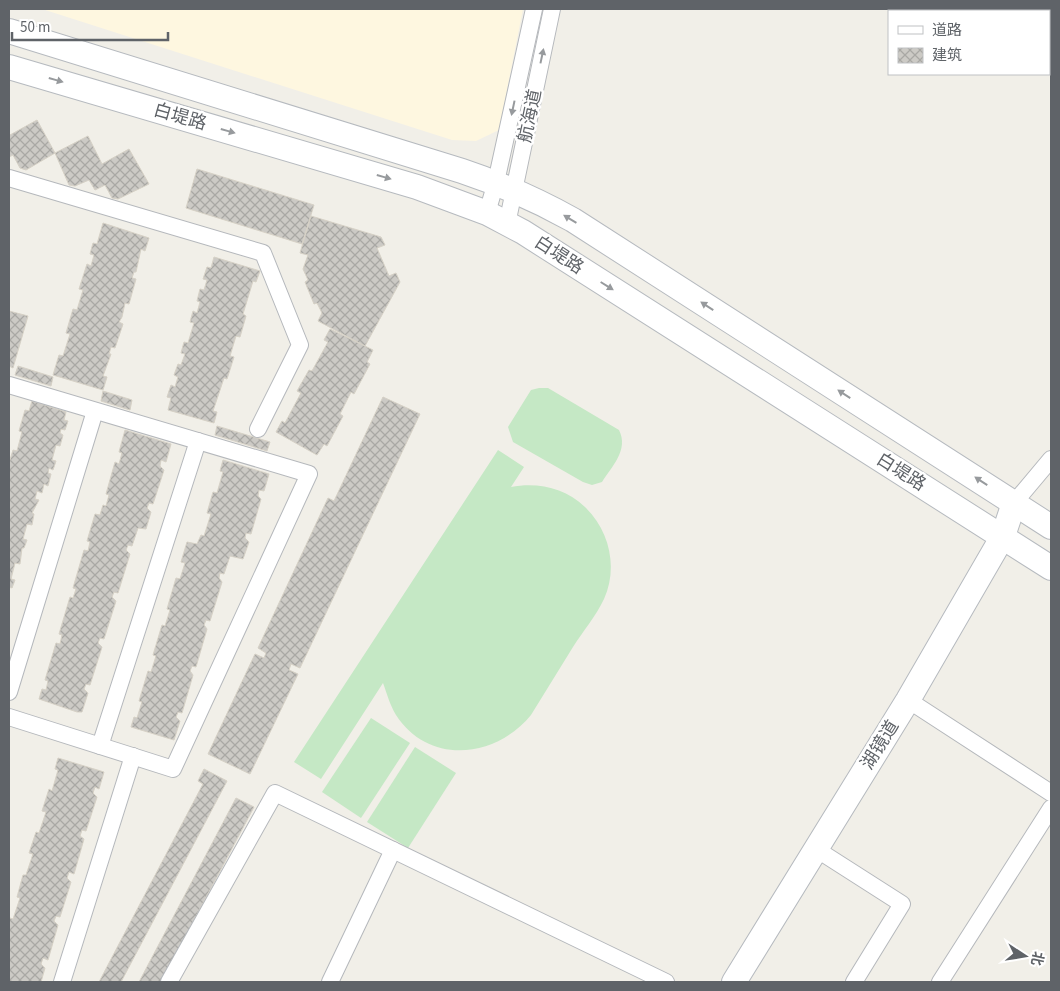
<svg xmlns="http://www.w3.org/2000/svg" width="1060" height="991" font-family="'Source Sans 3','Noto Sans SC',sans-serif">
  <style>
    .commercial { fill: #fef7e0 }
    .grass { fill: #c5e8c5 }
    .building { fill: url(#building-cross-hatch); stroke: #d6d1c6 }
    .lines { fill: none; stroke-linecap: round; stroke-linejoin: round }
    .street-casing { stroke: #b5b8bc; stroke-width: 18 }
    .secondary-casing { stroke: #b6babf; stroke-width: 26 }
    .street { stroke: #fff; stroke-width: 16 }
    .secondary { stroke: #fff; stroke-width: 24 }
    .oneway { fill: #979a9d }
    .labels { text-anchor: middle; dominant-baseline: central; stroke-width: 5; stroke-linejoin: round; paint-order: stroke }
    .street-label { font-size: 18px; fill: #5f6368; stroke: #fff }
  </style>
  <defs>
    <pattern id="building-cross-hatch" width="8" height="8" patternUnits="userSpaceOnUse" patternTransform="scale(1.25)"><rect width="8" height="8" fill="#cccac5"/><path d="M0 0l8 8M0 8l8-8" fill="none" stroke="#a9a8a4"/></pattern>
  </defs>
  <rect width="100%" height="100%" fill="#f1efe8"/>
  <!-- commercial -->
  <polygon class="commercial" points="42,9 523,9 499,130 476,141 452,140"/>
  <!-- grass -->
  <g class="grass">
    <path d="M539 388H548L619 430C629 450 612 466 602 482L592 485 583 482 513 442 508 427 531 390Z"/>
    <path d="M498 450 524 467 511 487C538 482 565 488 585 507 610 531 618 568 604 599 596 616 583 631 573 647 559 670 545 692 531 715 496 758 429 766 396 715 390 705 387 694 383 683L321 779 294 762Z"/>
    <polygon points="371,718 410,743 361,818 322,792"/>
    <polygon points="415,747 456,773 408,848 367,822"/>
  </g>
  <!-- building -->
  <g class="building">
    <polygon points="37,120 55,153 26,170 20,168 13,155 9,157 9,133 10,135"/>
    <polygon points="88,136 102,164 129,149 149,184 118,199 112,198 105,185 95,190 89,180 75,186 69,185 55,153"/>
    <polygon points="197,169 314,205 302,244 186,208"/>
    <polygon points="311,216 381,237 385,245 377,248 389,276 396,273 400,282 365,346 318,321 322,313 317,303 314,304 305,282 308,280 303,269 308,255 300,253"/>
    <polygon points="103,223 149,238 145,251 141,249 136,272 134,272 132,278 136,279 129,304 125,303 122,317 119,322 123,324 115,348 111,347 109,354 111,354 103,376 107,377 103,390 53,375 59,355 63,356 70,334 66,333 73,309 77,310 83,290 79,289 87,264 91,266 94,255 90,254 93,243 97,244"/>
    <polygon points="214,257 260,271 256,282 253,281 243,314 246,316 240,337 236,336 230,356 234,357 227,379 224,378 213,411 217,412 214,423 168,410 171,398 167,397 171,385 175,387 178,377 174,375 178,364 181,365 185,354 181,353 184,342 188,343 194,323 190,322 193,311 197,313 200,302 197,301 200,289 204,290 207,280 203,279 207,267 211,268"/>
    <polygon points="9,311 28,316 13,368 9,366"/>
    <polygon points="330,329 373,350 367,362 370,364 354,394 351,392 340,414 343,416 327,446 324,444 317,455 276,432 282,421 285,423 301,393 297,391 309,370 312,371 328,342 324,340"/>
    <polygon points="18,366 53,377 51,386 15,375"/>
    <polygon points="103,391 132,400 130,410 101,401"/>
    <polygon points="383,397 420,414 300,668 291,664 289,670 298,674 250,774 208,754 255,654 264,658 266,653 258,648 328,498 334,501"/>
    <polygon points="32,401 66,412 64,420 68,421 65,430 61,429 60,433 63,435 60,446 56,445 52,460 56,461 53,470 49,468 48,473 51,474 48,486 44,484 42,493 37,491 35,499 39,500 32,513 34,514 32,525 27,524 23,539 27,540 24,548 22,548 20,564 15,563 11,579 15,580 12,588 10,587 9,591 9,463 13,450 17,451 22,432 19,431 25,410 29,411"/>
    <polygon points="217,426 270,442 267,451 215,435"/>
    <polygon points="125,430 171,444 166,462 161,460 160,466 164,470 153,504 149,503 147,508 151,512 146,529 138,528 132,546 128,545 126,550 130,554 118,593 114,592 112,597 116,601 104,639 100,638 98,643 102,647 90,685 86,684 84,689 88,693 82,712 77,712 39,699 42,689 46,690 48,681 45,680 56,643 60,644 62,635 59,634 70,597 73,598 76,589 73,588 84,550 88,551 90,542 87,541 95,514 100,515 103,505 106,506 109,495 106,494 115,462 119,464 122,453 119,452"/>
    <polygon points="223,460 269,474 264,491 259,490 258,496 261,499 251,534 246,533 245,538 249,542 243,559 230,556 224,574 220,573 219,578 222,582 210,621 206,620 204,625 207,629 196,667 192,666 190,671 193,675 182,713 178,712 176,717 180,721 174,740 131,727 134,717 137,718 142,702 139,701 148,671 151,672 156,656 153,655 162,625 165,626 170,610 167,609 176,578 180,579 185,563 181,562 187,542 197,544 201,535 204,536 211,514 207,513 213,492 217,493 223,472 220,471"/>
    <polygon points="58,758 104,772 99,789 95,787 93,793 97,797 86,831 82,830 80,836 84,839 74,874 69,872 67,878 71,882 60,917 56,916 54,921 58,925 48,960 43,958 41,964 45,968 41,982 9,982 9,922 10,918 13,919 20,898 17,897 23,875 26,875 33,854 29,853 36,832 39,833 46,812 42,811 49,789 52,791 58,770 55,769"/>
    <polygon points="204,769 227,781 121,982 99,982 203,784 198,781"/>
    <polygon points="236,798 254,807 161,982 139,982"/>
  </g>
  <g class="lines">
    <!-- street casing -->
    <g class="street-casing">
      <g id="street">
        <polyline points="9,178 263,253 300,345 258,429"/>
        <polyline points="487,213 496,182 534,9"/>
        <polyline points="507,224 552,9"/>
        <polyline points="9,385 309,474 173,769 9,717"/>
        <polyline points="1014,503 1051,459"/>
        <polyline points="9,692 95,411"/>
        <polyline points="908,700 1051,793"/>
        <polyline points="100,746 198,441"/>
        <polyline points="816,849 902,904 854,982"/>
        <polyline points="62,982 133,756"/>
        <polyline points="169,982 275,793 666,982"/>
        <polyline points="330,982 393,850"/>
        <polyline points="940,982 1051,808"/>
      </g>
    </g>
    <!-- secondary casing -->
    <g class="secondary-casing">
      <g id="secondary">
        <path d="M9 31 462 171C501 184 537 200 573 220L1051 527"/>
        <polyline points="9,67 417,187 487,213 523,232 1051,568"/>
        <polyline points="734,982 908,700 1003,536 1014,503"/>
      </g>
    </g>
    <!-- street -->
    <use href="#street" class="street"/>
    <!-- secondary -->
    <use href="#secondary" class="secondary"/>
  </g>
  <!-- one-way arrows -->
  <defs><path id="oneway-solid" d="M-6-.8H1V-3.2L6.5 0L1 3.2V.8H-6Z" transform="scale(1.25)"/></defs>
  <g class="oneway">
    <use href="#oneway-solid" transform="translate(542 56) rotate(-78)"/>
    <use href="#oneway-solid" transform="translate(56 80) rotate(16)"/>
    <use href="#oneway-solid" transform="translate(513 108) rotate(102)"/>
    <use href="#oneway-solid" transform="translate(228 131) rotate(16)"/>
    <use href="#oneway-solid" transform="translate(384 177) rotate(16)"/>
    <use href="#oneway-solid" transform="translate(570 219) rotate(-149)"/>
    <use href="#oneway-solid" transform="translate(607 286) rotate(32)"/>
    <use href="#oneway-solid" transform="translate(707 306) rotate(-147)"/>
    <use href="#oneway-solid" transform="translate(844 394) rotate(-147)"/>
    <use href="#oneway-solid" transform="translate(981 481) rotate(-147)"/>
  </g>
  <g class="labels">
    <!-- street labels -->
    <g class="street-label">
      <text transform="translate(530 116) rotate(-78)">航海道</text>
      <text transform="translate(180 117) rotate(16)">白堤路</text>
      <text transform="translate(559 255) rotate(33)">白堤路</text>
      <text transform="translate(901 472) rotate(32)">白堤路</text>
      <text transform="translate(880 745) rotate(-58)">湖镜道</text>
    </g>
  </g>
  <!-- border -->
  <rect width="1060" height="991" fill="none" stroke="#5f6368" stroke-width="20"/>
  <!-- legend -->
  <rect x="888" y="10" width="162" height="65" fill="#ffffff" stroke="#bfc1c3"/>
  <rect x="898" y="26" width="25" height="8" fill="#ffffff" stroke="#bfc1c3"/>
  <text x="932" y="35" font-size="15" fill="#5f6368">道路</text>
  <rect x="898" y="48" width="25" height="15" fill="url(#building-cross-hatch)" stroke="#bfc1c3"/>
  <text x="932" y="60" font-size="15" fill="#5f6368">建筑</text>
  <!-- north arrow -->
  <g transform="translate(1025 956) rotate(102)" stroke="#ffffff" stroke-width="4" paint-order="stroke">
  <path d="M0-4L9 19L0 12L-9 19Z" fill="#5f6368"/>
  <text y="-8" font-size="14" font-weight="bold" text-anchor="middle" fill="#5f6368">北</text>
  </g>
  <!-- scale -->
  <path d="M12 32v8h156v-8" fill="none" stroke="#5f6368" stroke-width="2.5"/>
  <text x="20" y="32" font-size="15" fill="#5f6368" stroke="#ffffff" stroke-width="4" paint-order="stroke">50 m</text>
</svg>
